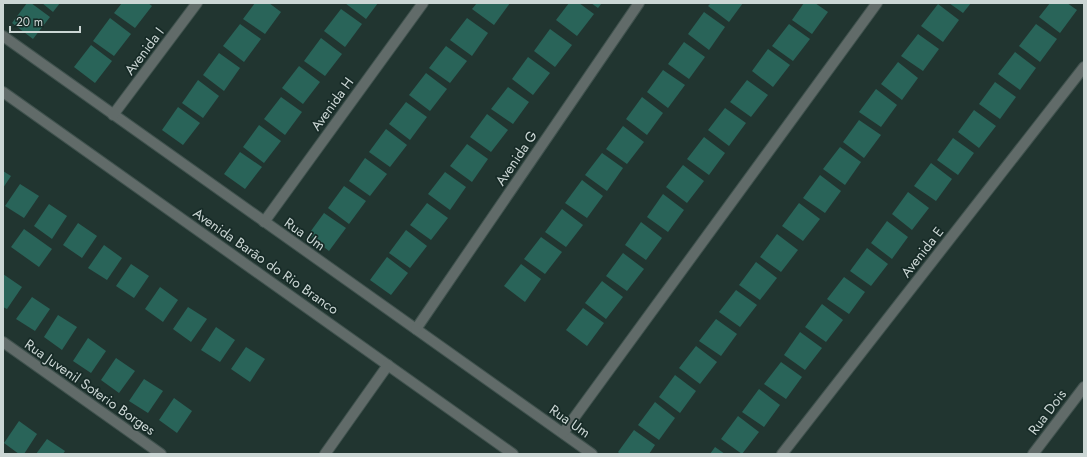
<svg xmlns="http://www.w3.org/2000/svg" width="1087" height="457" font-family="Jost,sans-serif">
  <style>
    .building { fill: #296459 }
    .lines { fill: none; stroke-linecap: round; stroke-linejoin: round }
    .minor-casing { stroke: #40524e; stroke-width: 12 }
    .minor { stroke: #616b69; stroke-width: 10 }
    .labels { text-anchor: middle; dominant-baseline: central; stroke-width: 3.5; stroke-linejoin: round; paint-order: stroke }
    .street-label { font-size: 14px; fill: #cbd6d4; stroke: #172b27 }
  </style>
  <rect width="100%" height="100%" fill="#213530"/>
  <!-- building -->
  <g class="building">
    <polygon points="27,3 31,3 50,17 33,39 12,23"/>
    <polygon points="42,3 60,3 53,12"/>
    <polygon points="122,3 148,3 152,6 135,28 114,13"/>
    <polygon points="255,3 269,3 281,12 265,34 243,19"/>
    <polygon points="345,3 378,3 366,19"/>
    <polygon points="477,3 510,3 494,25 472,9"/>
    <polygon points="569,3 579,3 594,14 577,36 556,20"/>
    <polygon points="591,3 602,3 598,8"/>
    <polygon points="711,3 743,3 729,22 708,6"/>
    <polygon points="804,3 815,3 828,12 812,34 792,20"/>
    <polygon points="949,3 971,3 963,13"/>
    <polygon points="1050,3 1067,3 1077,10 1060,33 1039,17"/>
    <polygon points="938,4 959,20 943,42 921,26"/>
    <polygon points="341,9 362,24 345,47 324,31"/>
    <polygon points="704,12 725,27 709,50 688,34"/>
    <polygon points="110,18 131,34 114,56 93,41"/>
    <polygon points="467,18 488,33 472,56 450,40"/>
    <polygon points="240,24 261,39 244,62 223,46"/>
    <polygon points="789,24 810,39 793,61 772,46"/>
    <polygon points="1036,24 1057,39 1040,62 1019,46"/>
    <polygon points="550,29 572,45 555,67 534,51"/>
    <polygon points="918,34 939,49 923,71 901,56"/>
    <polygon points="321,38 342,54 325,76 304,61"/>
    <polygon points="684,42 705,57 689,79 668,64"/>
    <polygon points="91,45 112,61 95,83 74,67"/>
    <polygon points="446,46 467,61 450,83 429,68"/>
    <polygon points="768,49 790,65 773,87 752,71"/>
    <polygon points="1015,52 1036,68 1020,90 998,74"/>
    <polygon points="219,53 240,68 224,91 203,75"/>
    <polygon points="528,57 550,73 533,95 512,79"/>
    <polygon points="898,62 918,78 902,100 881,84"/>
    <polygon points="299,66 320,82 303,104 282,88"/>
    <polygon points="663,70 685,85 668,108 647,92"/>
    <polygon points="426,73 447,89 430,111 409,95"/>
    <polygon points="198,80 219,96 203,118 182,103"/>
    <polygon points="747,80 768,95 751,117 730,102"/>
    <polygon points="995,82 1016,97 1000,119 979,104"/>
    <polygon points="508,87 529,102 513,124 491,109"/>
    <polygon points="876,89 897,105 881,127 859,112"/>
    <polygon points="281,97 302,112 285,135 264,119"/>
    <polygon points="642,97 663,113 647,135 626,119"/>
    <polygon points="406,102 427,117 410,140 389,124"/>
    <polygon points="178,107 200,123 183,145 162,130"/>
    <polygon points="725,108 746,123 729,146 708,130"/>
    <polygon points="974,110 996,126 979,148 958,132"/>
    <polygon points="487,114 508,130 491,152 470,137"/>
    <polygon points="859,120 881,135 864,158 843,142"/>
    <polygon points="259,125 281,141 264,163 243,147"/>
    <polygon points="623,126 644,142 627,164 606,149"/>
    <polygon points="386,129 407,145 390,167 369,152"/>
    <polygon points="704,137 725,153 709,175 687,159"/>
    <polygon points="953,138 974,153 958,175 937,160"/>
    <polygon points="467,144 488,159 472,182 450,166"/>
    <polygon points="840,147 861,162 845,185 823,169"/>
    <polygon points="240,152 262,167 245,189 224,174"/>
    <polygon points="602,153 623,168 607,191 585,175"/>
    <polygon points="365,158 387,174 370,196 349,181"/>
    <polygon points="931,163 952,179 936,201 914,186"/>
    <polygon points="683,165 704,181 687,203 666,187"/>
    <polygon points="3,171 11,176 3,188"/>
    <polygon points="445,172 466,187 450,210 428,194"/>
    <polygon points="820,175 841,191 825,213 803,198"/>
    <polygon points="582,180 603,196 587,218 565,203"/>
    <polygon points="20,184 39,196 24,218 5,206"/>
    <polygon points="344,186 366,201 349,224 328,208"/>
    <polygon points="908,192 929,208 912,230 892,214"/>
    <polygon points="663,194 684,210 668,232 647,217"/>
    <polygon points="427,203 448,218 431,240 410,225"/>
    <polygon points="799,203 820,219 803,241 782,226"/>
    <polygon points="49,204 67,216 52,239 34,226"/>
    <polygon points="562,209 583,225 566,247 545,232"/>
    <polygon points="324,213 346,228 329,251 308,235"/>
    <polygon points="887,221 908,237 892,259 871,243"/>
    <polygon points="641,222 662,238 646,260 625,245"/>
    <polygon points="78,223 97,236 82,258 63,245"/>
    <polygon points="24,229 52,249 39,267 11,247"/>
    <polygon points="406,230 427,246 410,268 389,253"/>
    <polygon points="777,234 798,250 781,272 760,257"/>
    <polygon points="541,237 562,252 545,274 524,259"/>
    <polygon points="104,245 122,258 107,280 88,268"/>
    <polygon points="867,248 888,264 871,286 850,271"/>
    <polygon points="623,253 644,269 627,291 606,276"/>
    <polygon points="387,257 408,273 391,295 370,280"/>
    <polygon points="756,262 777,278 760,300 739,285"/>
    <polygon points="131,264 149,276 134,298 116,286"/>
    <polygon points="521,264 541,279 525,302 504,286"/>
    <polygon points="3,274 22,287 7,309 3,307"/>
    <polygon points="844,277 865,292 849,314 827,299"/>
    <polygon points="602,281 623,297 606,319 585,303"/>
    <polygon points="160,287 178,300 163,322 145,309"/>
    <polygon points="736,290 757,305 740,327 719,312"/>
    <polygon points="32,297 50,309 35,331 16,319"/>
    <polygon points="822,304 843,320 826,342 805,327"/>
    <polygon points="188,307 207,319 191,342 173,329"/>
    <polygon points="583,308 604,323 587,346 566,330"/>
    <polygon points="58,315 77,327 62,350 44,337"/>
    <polygon points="716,319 737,334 721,356 699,341"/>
    <polygon points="216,327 235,340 220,362 201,350"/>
    <polygon points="800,332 822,348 805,370 784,355"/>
    <polygon points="88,338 106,351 91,373 73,361"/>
    <polygon points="696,346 717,362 700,384 679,368"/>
    <polygon points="246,347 265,359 250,382 231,369"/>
    <polygon points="116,358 135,371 119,393 101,380"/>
    <polygon points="781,362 802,377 786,399 764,384"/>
    <polygon points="675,375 696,391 680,413 659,397"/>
    <polygon points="144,379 163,391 148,413 129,401"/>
    <polygon points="759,389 780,405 764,427 742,412"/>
    <polygon points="174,398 192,411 177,433 159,420"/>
    <polygon points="655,402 675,418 659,440 638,425"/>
    <polygon points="738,416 759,432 742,454 721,439"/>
    <polygon points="19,421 37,434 24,454 19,454 4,443"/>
    <polygon points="634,430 655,445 649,454 620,454 618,452"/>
    <polygon points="47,439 65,451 63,454 36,454"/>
    <polygon points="715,447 725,454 710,454"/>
  </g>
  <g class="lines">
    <!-- minor casing -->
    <g class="minor-casing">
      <g id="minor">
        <polyline points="3,36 592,454"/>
        <polyline points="3,92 513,454"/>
        <polyline points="113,115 197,3"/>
        <polyline points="264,222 423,3"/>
        <polyline points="416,329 639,3"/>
        <polyline points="3,342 161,454"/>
        <polyline points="563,433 877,3"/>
        <polyline points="325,454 388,365"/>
        <polyline points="782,454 1084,67"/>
        <polyline points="1033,454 1084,387"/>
      </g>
    </g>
    <!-- minor -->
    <use href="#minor" class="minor"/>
  </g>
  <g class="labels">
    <!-- street labels -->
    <g class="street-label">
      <text transform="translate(144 51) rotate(-53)">Avenida I</text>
      <text transform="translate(332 104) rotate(-54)">Avenida H</text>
      <text transform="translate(516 158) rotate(-56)">Avenida G</text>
      <text transform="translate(305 234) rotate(35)">Rua Um</text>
      <text transform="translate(922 252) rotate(-52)">Avenida E</text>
      <text transform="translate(266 261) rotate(35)">Avenida Barão do Rio Branco</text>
      <text transform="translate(90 387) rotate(35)">Rua Juvenil Soterio Borges</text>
      <text transform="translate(1047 412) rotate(-53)">Rua Dois</text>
      <text transform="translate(570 421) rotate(35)">Rua Um</text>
    </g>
  </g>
  <!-- border -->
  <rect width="1087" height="457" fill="none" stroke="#cbd6d4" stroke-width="8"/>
  <!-- scale -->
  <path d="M10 26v6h70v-6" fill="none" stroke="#cbd6d4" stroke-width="2"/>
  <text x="16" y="26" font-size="12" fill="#cbd6d4" stroke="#172b27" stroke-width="3" paint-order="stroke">20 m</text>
</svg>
